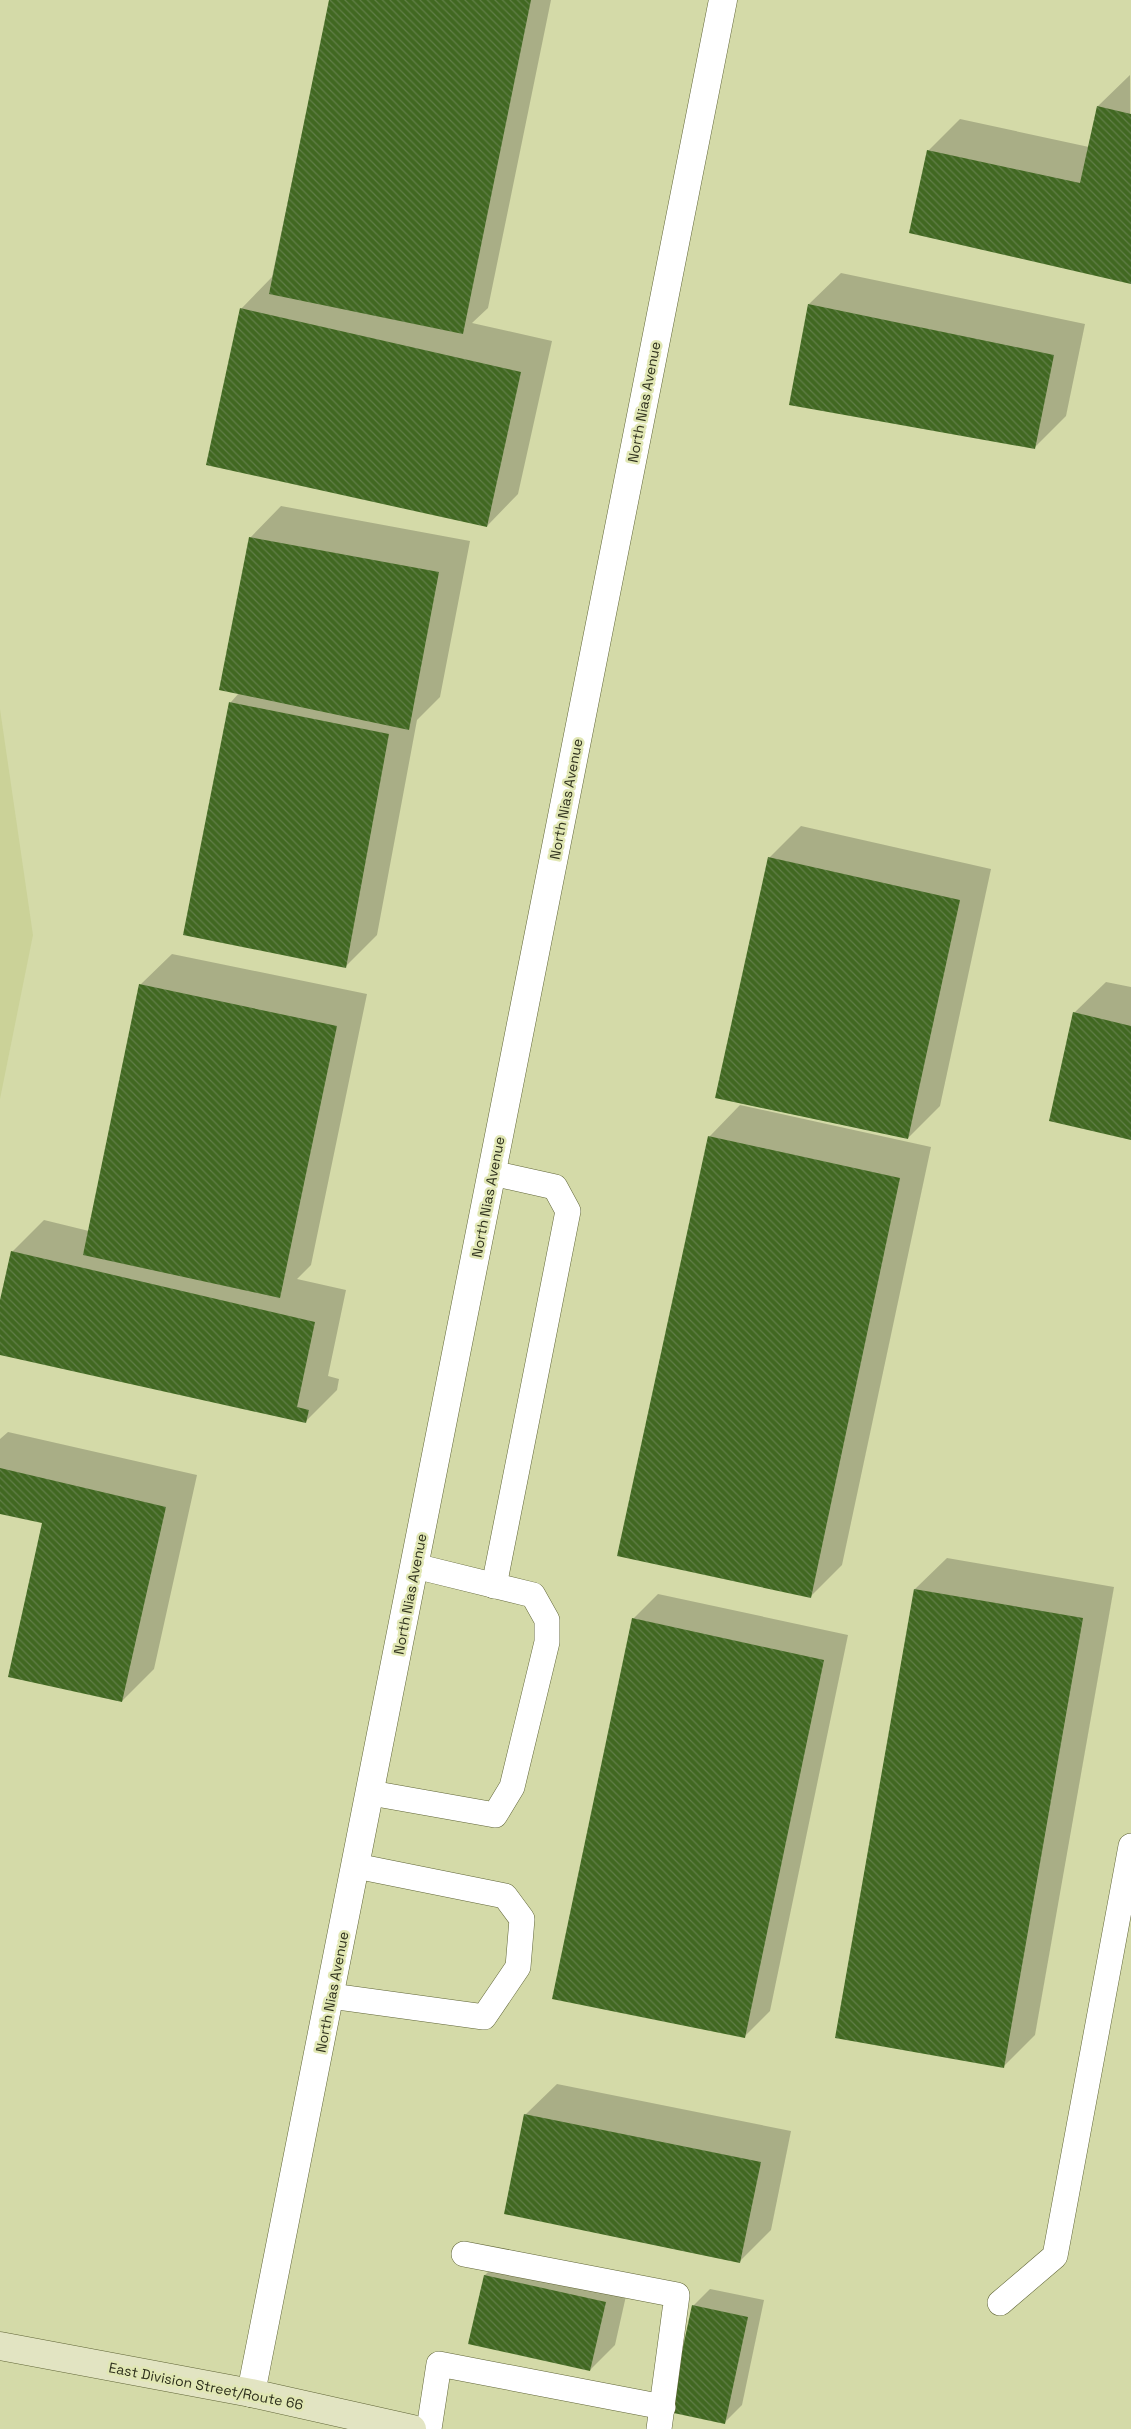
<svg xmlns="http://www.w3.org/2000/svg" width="1131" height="2429" font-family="'Space Grotesk',sans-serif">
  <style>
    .built { fill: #cbd298 }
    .shadow { fill: #0003 }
    .building { fill: url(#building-back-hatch) }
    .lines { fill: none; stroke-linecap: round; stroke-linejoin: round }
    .service-casing { stroke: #606537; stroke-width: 26 }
    .minor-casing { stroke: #606537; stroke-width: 29 }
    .secondary-casing { stroke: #606537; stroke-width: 29 }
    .service { stroke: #fff; stroke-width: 25 }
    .minor { stroke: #fff; stroke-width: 28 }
    .secondary { stroke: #e2e4c2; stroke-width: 28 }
    .labels { text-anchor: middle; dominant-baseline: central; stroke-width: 5; stroke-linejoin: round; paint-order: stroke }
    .street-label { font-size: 14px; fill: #2e301c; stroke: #e1e7b4 }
  </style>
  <defs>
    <pattern id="building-back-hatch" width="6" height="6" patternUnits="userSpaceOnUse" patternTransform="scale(1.25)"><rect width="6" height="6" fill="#416821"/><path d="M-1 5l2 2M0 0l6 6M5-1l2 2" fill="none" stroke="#617e48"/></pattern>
  </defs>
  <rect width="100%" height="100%" fill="#d4daa8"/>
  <!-- built -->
  <polygon class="built" points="0,709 33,935 0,1099"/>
  <!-- shadow -->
  <g class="shadow">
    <polygon points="330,0 551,0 488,308 472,323 552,341 518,494 487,526 241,309 272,277"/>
    <polygon points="1130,75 1131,283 928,151 960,119 1089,147 1098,106"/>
    <polygon points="841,273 1085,324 1066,416 1034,448 809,304"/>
    <polygon points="281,506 470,541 440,697 417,720 377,935 345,967 185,934 231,702 239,693 250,538"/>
    <polygon points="801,826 991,869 940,1106 908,1138 717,1097 770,857"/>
    <polygon points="172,954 367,994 311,1265 297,1279 346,1290 328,1376 339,1379 337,1390 305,1422 0,1354 0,1305 12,1252 44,1220 89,1231 140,985"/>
    <polygon points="1106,982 1131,987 1131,1138 1074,1013"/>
    <polygon points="740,1105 931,1147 842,1565 811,1596 709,1137"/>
    <polygon points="8,1432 197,1475 154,1669 122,1701 44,1522 0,1512 0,1439"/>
    <polygon points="947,1558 1114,1587 1035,2035 1003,2067 836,2037 915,1589"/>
    <polygon points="658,1594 848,1635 770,2011 745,2036 633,1619"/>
    <polygon points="557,2084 791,2131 771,2230 739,2262 525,2115"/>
    <polygon points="511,2250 630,2278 615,2345 590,2370 470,2343 485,2275"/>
    <polygon points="710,2289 764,2300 742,2405 724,2423 693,2306"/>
  </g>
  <!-- building -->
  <g class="building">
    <polygon points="329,0 531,0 463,334 269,294"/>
    <polygon points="1097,106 1131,114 1131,284 909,233 927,150 1080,183"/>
    <polygon points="808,304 1054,355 1035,449 789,405"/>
    <polygon points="240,308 521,372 487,527 206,465"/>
    <polygon points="249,537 439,572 409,730 219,690"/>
    <polygon points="229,702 389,734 346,968 183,935"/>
    <polygon points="768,857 960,900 908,1139 715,1098"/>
    <polygon points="139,984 337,1026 280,1298 83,1255"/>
    <polygon points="1073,1012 1131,1026 1131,1140 1049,1121"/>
    <polygon points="708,1136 900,1178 811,1598 617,1556"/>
    <polygon points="11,1251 315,1322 297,1407 309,1410 306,1423 0,1355 0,1300"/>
    <polygon points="0,1468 166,1507 122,1702 8,1677 42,1523 0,1514"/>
    <polygon points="914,1589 1083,1618 1004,2068 835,2038"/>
    <polygon points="632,1618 824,1660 745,2038 552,1999"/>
    <polygon points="524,2114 761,2162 740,2263 504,2214"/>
    <polygon points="484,2275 606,2302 590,2371 468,2344"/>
    <polygon points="692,2305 748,2317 725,2424 669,2412"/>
  </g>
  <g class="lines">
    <!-- service casing -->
    <g class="service-casing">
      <g id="service">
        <polyline points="492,1173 555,1187 568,1211 494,1586"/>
        <polyline points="371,1793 495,1815 512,1787 547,1642 547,1620 533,1595 415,1566"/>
        <polyline points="331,1996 484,2017 518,1967 522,1919 505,1896 356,1866"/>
        <polyline points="464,2254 677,2295 659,2429"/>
        <polyline points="1000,2303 1055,2256 1131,1846"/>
        <polyline points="429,2429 439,2364 663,2407"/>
      </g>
    </g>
    <!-- minor casing -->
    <g class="minor-casing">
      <polyline id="minor" points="251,2393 723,0"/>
    </g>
    <!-- secondary casing -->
    <g class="secondary-casing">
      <polyline id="secondary" points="0,2346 251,2393 412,2429"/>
    </g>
    <!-- service -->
    <use href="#service" class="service"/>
    <!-- minor -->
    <use href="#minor" class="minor"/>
    <!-- secondary -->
    <use href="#secondary" class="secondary"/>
  </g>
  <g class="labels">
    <!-- street labels -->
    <g class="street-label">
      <text transform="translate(644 402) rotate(-79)">North Nias Avenue</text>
      <text transform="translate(566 799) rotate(-79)">North Nias Avenue</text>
      <text transform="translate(488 1197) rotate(-79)">North Nias Avenue</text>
      <text transform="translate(410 1594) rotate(-79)">North Nias Avenue</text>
      <text transform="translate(332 1992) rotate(-79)">North Nias Avenue</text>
      <text transform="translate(206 2386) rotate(11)">East Division Street/Route 66</text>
    </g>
  </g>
</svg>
